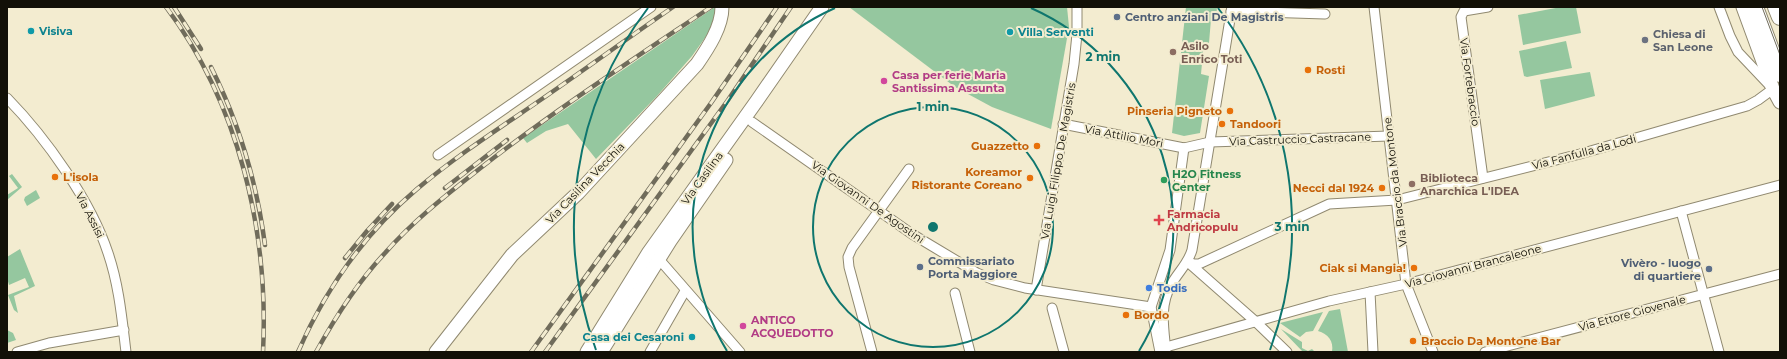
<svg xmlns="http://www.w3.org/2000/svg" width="1787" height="359" font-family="Montserrat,sans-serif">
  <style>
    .green { fill: #95c79f }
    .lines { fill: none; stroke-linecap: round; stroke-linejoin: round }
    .street-casing { stroke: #908970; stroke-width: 11 }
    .secondary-casing { stroke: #908970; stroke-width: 15 }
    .highway-casing { stroke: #908970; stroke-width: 18 }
    .street { stroke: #fff; stroke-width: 9 }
    .secondary { stroke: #fff; stroke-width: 13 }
    .highway { stroke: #fff; stroke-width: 16 }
    .tram { stroke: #706c5b; stroke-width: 1 }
    .rail-casing { stroke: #706c5b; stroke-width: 4.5 }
    .rail { stroke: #f3ecd0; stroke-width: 3; stroke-dasharray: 9; stroke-linecap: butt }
    .ring { fill: none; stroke: #0f766e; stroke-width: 2 }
    .service-dot { fill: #5c6f8a; stroke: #f3ecd0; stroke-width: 1.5 }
    .culture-dot { fill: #0f9aa8; stroke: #f3ecd0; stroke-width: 1.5 }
    .worship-dot { fill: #6b7280; stroke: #f3ecd0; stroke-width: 1.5 }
    .education-dot { fill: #8d6e63; stroke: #f3ecd0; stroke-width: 1.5 }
    .food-dot { fill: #e8710a; stroke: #f3ecd0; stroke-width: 1.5 }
    .hotel-dot { fill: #d1479c; stroke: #f3ecd0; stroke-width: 1.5 }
    .leisure-dot { fill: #2e9e5b; stroke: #f3ecd0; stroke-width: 1.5 }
    .health-dot { fill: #e0444e; stroke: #f3ecd0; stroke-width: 1.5 }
    .shop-dot { fill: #3f7fe0; stroke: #f3ecd0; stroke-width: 1.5 }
    .labels { text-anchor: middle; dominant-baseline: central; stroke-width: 4; stroke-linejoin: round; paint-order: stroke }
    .service-label { font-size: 11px; font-weight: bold; fill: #4e5e75; stroke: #f3ecd0; text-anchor: start }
    .culture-label { font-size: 11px; font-weight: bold; fill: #0d838f; stroke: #f3ecd0; text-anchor: start }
    .worship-label { font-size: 11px; font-weight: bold; fill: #5b616d; stroke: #f3ecd0; text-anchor: start }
    .education-label { font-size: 11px; font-weight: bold; fill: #785e54; stroke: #f3ecd0; text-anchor: start }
    .food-label { font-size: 11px; font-weight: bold; fill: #c56008; stroke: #f3ecd0; text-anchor: start }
    .hotel-label { font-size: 11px; font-weight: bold; fill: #b23c85; stroke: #f3ecd0; text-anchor: start }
    .street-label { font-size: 11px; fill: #121007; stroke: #f3ecd0 }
    .leisure-label { font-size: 11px; font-weight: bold; fill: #27864d; stroke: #f3ecd0; text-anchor: start }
    .health-label { font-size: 11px; font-weight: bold; fill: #be3a42; stroke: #f3ecd0; text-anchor: start }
    .shop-label { font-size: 11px; font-weight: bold; fill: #366cbe; stroke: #f3ecd0; text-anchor: start }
    .centre { fill: #0f766e; stroke: #f3ecd0; stroke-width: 2 }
    .ring-label { font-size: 12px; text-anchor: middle; font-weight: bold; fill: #0f766e; stroke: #f3ecd0; stroke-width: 4; stroke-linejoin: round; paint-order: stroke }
  </style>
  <rect width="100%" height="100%" fill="#f3ecd0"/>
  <!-- green -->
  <g class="green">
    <polygon points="715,7 718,7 712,28 692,56 657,96 596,159 568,124 546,131 527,143 523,138"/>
    <polygon points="849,7 1067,7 1069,27 1051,129 992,107 955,87"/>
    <polygon points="1186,7 1217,7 1216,19 1211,19 1209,43 1204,42 1201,74 1209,76 1200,133 1184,136 1172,133"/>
    <polygon points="1561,7 1576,7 1581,33 1523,45 1518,15"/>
    <polygon points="1566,41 1572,68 1527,77 1524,76 1519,51"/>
    <polygon points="1590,72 1595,96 1545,109 1540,80"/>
    <polygon points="12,174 22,187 7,200 7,195 18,188 9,176"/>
    <polygon points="36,190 40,198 27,206 24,200 25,197"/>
    <polygon points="20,249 35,286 14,296 18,313 14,310 8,295 29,287 25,278 9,285 7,278 7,257"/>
    <path d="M1340 309 1348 352H1332C1334 341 1328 334 1318 331L1329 311Z"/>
    <polygon points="1323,312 1313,331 1306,332 1300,337 1280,323"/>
    <polygon points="1281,329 1302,342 1302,348 1308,351 1312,349 1314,351 1312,352 1303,352"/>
    <polygon points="7,330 13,333 16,340 7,343"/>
  </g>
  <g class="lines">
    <!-- street casing -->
    <g class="street-casing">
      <g id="street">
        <polyline points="1374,7 1406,284 1433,352"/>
        <polyline points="1231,11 1325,14"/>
        <path d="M7 98C46 138 91 201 108 253 119 285 122 319 126 352"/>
        <polyline points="752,122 912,234 977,273 994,280 1025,288 1151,307"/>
        <polyline points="1063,124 1184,148 1210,142 1389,136"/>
        <polyline points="438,155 651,7"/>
        <polyline points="1483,178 1461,17 1464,11 1488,7"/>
        <polyline points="1681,211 1719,352"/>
        <polyline points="658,258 740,352"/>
        <polyline points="1188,262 1194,264 1199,264 1329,204 1397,200 1580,154 1747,106 1758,100 1773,89 1738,52 1730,36 1719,7"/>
        <polyline points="1189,263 1256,322 1287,352"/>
        <polyline points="1036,290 1074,64 1077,34 1077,7"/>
        <polyline points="1370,292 1373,352"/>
        <polyline points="955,293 970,352"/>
        <polyline points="1052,308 1064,352"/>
        <polyline points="1166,347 1329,301 1406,284 1780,185"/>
        <polyline points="17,352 49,343 124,330"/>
        <polyline points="650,352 685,291"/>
        <polyline points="872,352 849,267 848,257 852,248 909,169"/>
        <polyline points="1160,352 1151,307 1170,250 1184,148"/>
        <path d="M1166 352C1164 329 1159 306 1171 285 1178 272 1188 264 1192 250L1232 7"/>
        <polyline points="1485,352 1780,274"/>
      </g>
    </g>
    <!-- secondary casing -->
    <g class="secondary-casing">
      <g id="secondary">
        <polyline points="1743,7 1773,89 1780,102"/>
        <path d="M436 352 512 255 578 193 697 64C708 48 722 27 722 7"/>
        <polyline points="587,352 649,252 756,102 822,7"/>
        <polyline points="601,352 670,241 726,160"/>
      </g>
    </g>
    <!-- highway casing -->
    <g class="highway-casing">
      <g id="highway">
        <polyline points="1755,7 1780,74"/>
        <polyline points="1776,7 1780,17"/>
      </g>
    </g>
    <!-- street -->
    <use href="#street" class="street"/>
    <!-- secondary -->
    <use href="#secondary" class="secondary"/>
    <!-- highway -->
    <use href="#highway" class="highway"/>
    <!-- tram -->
    <polyline class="tram" points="1762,7 1780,55"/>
    <!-- rail casing -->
    <g class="rail-casing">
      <g id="rail">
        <path d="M166 7C239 104 269 232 263 352"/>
        <polyline points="174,7 201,49"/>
        <path d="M211 67C239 123 257 183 265 245"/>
        <polyline points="445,188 507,140"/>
        <polyline points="345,258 367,231 392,204"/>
        <path d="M298 352C325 290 365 233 417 189 455 157 498 129 539 101 584 70 628 38 673 7"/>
        <path d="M316 352C336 316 357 283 385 253 412 222 445 196 478 170 552 112 632 60 711 7"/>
        <polyline points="531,352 711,103 777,7"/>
        <polyline points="545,352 728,100 791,7"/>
      </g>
    </g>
    <!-- rail -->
    <use href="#rail" class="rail"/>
  </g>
  <!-- distance rings -->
  <g class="ring">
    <circle cx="933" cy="227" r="120"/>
    <path d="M727 351A240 240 0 0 1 835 8M1031 8A240 240 0 0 1 1139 351"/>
    <path d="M596 350A359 359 0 0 1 648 8M1218 8A359 359 0 0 1 1270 350"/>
  </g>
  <!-- markers -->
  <g class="service-dot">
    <circle cx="1117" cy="17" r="4"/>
    <circle cx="920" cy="267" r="4"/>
    <circle cx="1709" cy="269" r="4"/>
  </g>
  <g class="culture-dot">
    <circle cx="31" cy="31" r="4"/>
    <circle cx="1010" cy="32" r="4"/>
    <circle cx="692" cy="337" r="4"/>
  </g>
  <circle class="worship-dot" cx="1645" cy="40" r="4"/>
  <g class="education-dot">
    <circle cx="1173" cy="52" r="4"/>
    <circle cx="1412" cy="184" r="4"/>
  </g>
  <g class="food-dot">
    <circle cx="1308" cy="70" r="4"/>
    <circle cx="1230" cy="111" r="4"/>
    <circle cx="1222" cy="124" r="4"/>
    <circle cx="1037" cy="146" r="4"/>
    <circle cx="55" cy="177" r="4"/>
    <circle cx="1030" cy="178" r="4"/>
    <circle cx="1382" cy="188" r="4"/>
    <circle cx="1414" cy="268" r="4"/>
    <circle cx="1126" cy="315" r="4"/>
    <circle cx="1413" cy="341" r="4"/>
  </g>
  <g class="hotel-dot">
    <circle cx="884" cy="81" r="4"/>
    <circle cx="743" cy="326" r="4"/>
  </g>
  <circle class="leisure-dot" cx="1164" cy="180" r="4"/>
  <path class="health-dot" d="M1157 214h4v4h4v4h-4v4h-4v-4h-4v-4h4z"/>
  <circle class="shop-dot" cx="1149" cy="288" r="4"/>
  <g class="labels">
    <!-- service labels -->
    <g class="service-label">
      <text x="1125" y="17">Centro anziani De Magistris</text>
      <text x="928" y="261">Commissariato<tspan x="928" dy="13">Porta Maggiore</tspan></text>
      <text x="1701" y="263" text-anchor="end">Vivèro - luogo<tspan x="1701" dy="13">di quartiere</tspan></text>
    </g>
    <!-- culture labels -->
    <g class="culture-label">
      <text x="39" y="31">Visiva</text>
      <text x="1018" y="32">Villa Serventi</text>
      <text x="684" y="337" text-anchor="end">Casa dei Cesaroni</text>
    </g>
    <!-- worship labels -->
    <g class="worship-label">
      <text x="1653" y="34">Chiesa di<tspan x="1653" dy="13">San Leone</tspan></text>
    </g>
    <!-- education labels -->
    <g class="education-label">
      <text x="1181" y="46">Asilo<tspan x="1181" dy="13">Enrico Toti</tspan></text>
      <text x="1420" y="178">Biblioteca<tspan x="1420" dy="13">Anarchica L'IDEA</tspan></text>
    </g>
    <!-- food labels -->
    <g class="food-label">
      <text x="1316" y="70">Rosti</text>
      <text x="1222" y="111" text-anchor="end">Pinseria Pigneto</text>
      <text x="1230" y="124">Tandoori</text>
      <text x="1029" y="146" text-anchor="end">Guazzetto</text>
      <text x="1022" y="172" text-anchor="end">Koreamor<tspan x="1022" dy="13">Ristorante Coreano</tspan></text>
      <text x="63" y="177">L'isola</text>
      <text x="1374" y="188" text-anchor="end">Necci dal 1924</text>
      <text x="1406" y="268" text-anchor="end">Ciak si Mangia!</text>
      <text x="1134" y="315">Bordo</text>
      <text x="1421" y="341">Braccio Da Montone Bar</text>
    </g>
    <!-- hotel labels -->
    <g class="hotel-label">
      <text x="892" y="75">Casa per ferie Maria<tspan x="892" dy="13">Santissima Assunta</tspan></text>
      <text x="751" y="320">ANTICO<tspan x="751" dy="13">ACQUEDOTTO</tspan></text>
    </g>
    <!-- street labels -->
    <g class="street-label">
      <text transform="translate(1470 82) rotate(82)">Via Fortebraccio</text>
      <text transform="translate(1124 136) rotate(11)">Via Attilio Mori</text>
      <text transform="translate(1300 139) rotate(-2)">Via Castruccio Castracane</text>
      <text transform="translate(1584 152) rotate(-15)">Via Fanfulla da Lodi</text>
      <text transform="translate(1058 161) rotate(-80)">Via Luigi Filippo De Magistris</text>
      <text transform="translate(702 178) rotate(-54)">Via Casilina</text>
      <text transform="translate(1395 182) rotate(-97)">Via Braccio da Montone</text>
      <text transform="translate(585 183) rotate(-46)">Via Casilina Vecchia</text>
      <text transform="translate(868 202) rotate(35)">Via Giovanni De Agostini</text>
      <text transform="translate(90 215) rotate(63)">Via Assisi</text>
      <text transform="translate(1473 266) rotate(-15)">Via Giovanni Brancaleone</text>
      <text transform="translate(1632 313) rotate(-15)">Via Ettore Giovenale</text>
    </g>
    <!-- leisure labels -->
    <g class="leisure-label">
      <text x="1172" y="174">H2O Fitness<tspan x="1172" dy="13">Center</tspan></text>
    </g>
    <!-- health labels -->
    <g class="health-label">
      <text x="1167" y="214">Farmacia<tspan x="1167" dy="13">Andricopulu</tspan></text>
    </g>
    <!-- shop labels -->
    <g class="shop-label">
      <text x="1157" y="288">Todis</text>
    </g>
  </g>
  <circle cx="933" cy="227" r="6" class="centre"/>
  <g class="ring-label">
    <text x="1103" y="61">2 min</text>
    <text x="933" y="111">1 min</text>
    <text x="1292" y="231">3 min</text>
  </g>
  <!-- border -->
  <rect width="1787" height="359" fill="none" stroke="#121007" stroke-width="16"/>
</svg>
